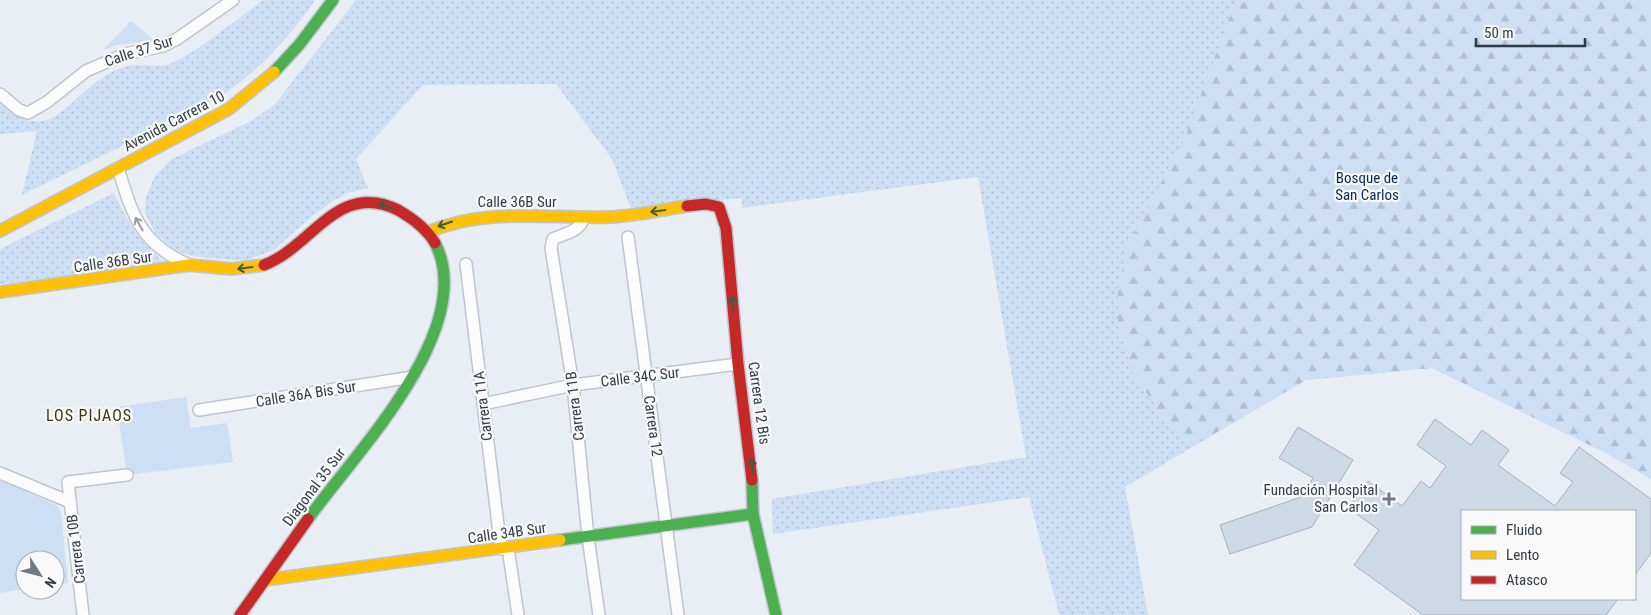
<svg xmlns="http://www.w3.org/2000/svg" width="1651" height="615" font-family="'Roboto Condensed',sans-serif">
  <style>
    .grass { fill: url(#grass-dots) }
    .forest { fill: url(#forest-firs) }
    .park { fill: #ccdff5 }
    .building { fill: #ced9e6; stroke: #a9b0b8 }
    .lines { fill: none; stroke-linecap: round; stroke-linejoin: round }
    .street-casing { stroke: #bec5ce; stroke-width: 14 }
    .fast-casing { stroke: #bec5ce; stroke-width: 14 }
    .slow-casing { stroke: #bec5ce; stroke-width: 14 }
    .jam-casing { stroke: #bec5ce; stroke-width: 14 }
    .street { stroke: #fcfcfd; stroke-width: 11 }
    .fast { stroke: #4caf50; stroke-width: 11 }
    .slow { stroke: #ffc107; stroke-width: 11 }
    .jam { stroke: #c62828; stroke-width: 11 }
    .oneway { stroke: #395e4a }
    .oneway2 { stroke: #969ca2 }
    .poi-dot { fill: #717a84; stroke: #f9f9f9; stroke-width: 2 }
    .labels { text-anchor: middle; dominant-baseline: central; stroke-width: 4.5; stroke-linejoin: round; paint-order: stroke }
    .street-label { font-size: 15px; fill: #313b47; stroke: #f9f9f9 }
    .park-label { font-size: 15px; fill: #002b59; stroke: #f9f9f9 }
    .poi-label { font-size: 15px; fill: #313b47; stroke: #f9f9f9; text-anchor: end }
    .neighbourhood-label { font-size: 16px; letter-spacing: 1px; fill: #3b370d; stroke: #f9f9f9 }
  </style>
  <defs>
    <pattern id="grass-dots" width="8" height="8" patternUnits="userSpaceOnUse" patternTransform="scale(1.25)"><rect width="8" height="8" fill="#ccdff5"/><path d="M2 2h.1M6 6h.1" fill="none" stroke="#b0c0d3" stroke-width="1.8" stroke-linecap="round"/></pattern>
    <pattern id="forest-firs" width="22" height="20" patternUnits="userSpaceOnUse" patternTransform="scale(1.25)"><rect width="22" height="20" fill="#ccdff5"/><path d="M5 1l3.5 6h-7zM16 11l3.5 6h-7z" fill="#b0c0d3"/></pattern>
  </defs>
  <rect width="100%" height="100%" fill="#e8eef4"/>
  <!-- grass -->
  <g class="grass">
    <path d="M263 0H315C289 39 253 76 214 101L22 195 37 131 0 134V104C12 114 24 123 41 121 61 120 82 90 99 80 111 72 123 65 138 65 150 65 160 68 172 63 200 50 237 19 263 0Z"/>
    <polygon points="356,0 1651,0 1651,479 1608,454 1432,368 1306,380 1125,487 1148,615 1059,615 1029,497 773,534 772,499 1026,457 978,177 742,208 742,198 631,209 612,159 556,84 423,85 356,159 368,188 348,193 333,201 311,217 274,250 244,261 192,256 175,250 156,234 145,213 146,197 155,176 170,160 253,120 275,104"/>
    <path d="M114 193C129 226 141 241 167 266L0 284V249Z"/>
  </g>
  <!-- forest -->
  <polygon class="forest" points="1236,0 1651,0 1651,479 1608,454 1432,368 1306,380 1195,445 1170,426 1132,372 1118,323 1118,289 1127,246 1185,138"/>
  <!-- park -->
  <g class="park">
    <polygon points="131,21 155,41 117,45 102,51"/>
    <polygon points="186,397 191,428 227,423 233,462 127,475 117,407"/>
    <polygon points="0,479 58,506 61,512 68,583 55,585 55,560 25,560 25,589 0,593"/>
  </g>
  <!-- building -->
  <g class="building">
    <polygon points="1435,419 1471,445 1482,430 1509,450 1498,465 1555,506 1573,482 1560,473 1579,447 1651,499 1651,553 1635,575 1635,511 1462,511 1462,599 1618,599 1606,615 1423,615 1354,565 1379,530 1348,508 1368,481 1402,506 1421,481 1430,488 1446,466 1417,445"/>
    <polygon points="1298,427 1353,460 1312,527 1230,554 1220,525 1301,497 1313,478 1279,458"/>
  </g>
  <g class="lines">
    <!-- street casing -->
    <g class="street-casing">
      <g id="street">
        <polyline points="0,94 19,110 28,113 47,102 86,71 125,54 163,46 177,39 233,0"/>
        <path d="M118 168C132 214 140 243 187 264"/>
        <path d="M584 217C580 232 565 233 553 239L551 248 573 385 588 537 599 615"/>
        <polyline points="628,237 678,615"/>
        <polyline points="466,264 501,549"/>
        <polyline points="483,404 573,385 738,364"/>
        <polyline points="199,410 413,377"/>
        <polyline points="0,473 70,502"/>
        <polyline points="508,548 518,615"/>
        <polyline points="83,615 68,482 127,475"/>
      </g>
    </g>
    <!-- fast casing -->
    <g class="fast-casing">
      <g id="fast">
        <polyline points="274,72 299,45 333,0"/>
        <polyline points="752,480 753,514 776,615"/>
        <path d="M308 519C354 454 479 329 435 243"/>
        <polyline points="560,540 753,514"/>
      </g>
    </g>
    <!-- slow casing -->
    <g class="slow-casing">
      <g id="slow">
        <polyline points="0,231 229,109 274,72"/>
        <path d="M428 232C487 207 548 219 610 217 636 216 661 210 687 206"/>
        <polyline points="0,292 189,265 232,269 264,265"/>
        <polyline points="265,580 560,540"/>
      </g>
    </g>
    <!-- jam casing -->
    <g class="jam-casing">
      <g id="jam">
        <polyline points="687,206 706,204 719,207 726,228 738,364 752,480"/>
        <path d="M264 265C312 247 338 180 398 210 412 218 426 228 435 243"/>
        <polyline points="240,615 308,519"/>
      </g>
    </g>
    <!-- street -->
    <use href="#street" class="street"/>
    <!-- fast -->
    <use href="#fast" class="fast"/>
    <!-- slow -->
    <use href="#slow" class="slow"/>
    <!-- jam -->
    <use href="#jam" class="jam"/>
  </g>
  <!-- one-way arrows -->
  <defs><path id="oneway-shaft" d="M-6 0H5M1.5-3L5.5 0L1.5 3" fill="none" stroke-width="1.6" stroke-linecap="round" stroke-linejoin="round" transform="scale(1.25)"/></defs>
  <g class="oneway">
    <use href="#oneway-shaft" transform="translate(386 206) rotate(-157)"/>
    <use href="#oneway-shaft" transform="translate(658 211) rotate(172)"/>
    <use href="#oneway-shaft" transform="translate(445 224) rotate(161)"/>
    <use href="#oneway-shaft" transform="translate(245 268) rotate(173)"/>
    <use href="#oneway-shaft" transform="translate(733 304) rotate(-96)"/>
    <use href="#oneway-shaft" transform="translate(752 466) rotate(-96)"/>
  </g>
  <use class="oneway2" href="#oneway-shaft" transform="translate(139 224) rotate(-119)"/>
  <!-- markers -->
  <path class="poi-dot" d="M1386.5 491.5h5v5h5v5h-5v5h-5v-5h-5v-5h5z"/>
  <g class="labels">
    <!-- street labels -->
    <g class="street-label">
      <text transform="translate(139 51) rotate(-18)">Calle 37 Sur</text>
      <text transform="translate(174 121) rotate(-28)">Avenida Carrera 10</text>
      <text x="517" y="202">Calle 36B Sur</text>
      <text transform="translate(113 262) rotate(-8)">Calle 36B Sur</text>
      <text transform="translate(640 377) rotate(-7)">Calle 34C Sur</text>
      <text transform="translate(306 394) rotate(-9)">Calle 36A Bis Sur</text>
      <text transform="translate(759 403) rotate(82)">Carrera 12 Bis</text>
      <text transform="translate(483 406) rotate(-97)">Carrera 11A</text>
      <text transform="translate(575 406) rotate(-97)">Carrera 11B</text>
      <text transform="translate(653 426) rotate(82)">Carrera 12</text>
      <text transform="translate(314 487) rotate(-53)">Diagonal 35 Sur</text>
      <text transform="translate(507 533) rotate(-8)">Calle 34B Sur</text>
      <text transform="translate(76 549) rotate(-97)">Carrera 10B</text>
    </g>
    <!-- park labels -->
    <g class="park-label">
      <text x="1367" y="178">Bosque de<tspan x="1367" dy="17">San Carlos</tspan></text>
    </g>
    <!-- poi labels -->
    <g class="poi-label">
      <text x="1378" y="490">Fundación Hospital<tspan x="1378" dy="17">San Carlos</tspan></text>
    </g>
    <!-- neighbourhood labels -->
    <g class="neighbourhood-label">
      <text x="89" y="415">LOS PIJAOS</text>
    </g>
  </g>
  <!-- legend -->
  <rect x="1461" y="510" width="175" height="90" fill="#f9f9f9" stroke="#a9adb2"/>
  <rect x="1471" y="526" width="25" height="8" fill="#4caf50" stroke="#a9adb2"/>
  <text x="1506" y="535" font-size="15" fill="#313b47">Fluido</text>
  <rect x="1471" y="551" width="25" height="8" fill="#ffc107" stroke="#a9adb2"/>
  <text x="1506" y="560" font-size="15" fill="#313b47">Lento</text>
  <rect x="1471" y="576" width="25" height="8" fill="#c62828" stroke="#a9adb2"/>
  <text x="1506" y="585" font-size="15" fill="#313b47">Atasco</text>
  <!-- north arrow -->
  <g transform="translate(40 575) rotate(126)"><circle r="24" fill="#f9f9f9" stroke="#a9adb2"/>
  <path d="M0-4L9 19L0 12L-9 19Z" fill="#717a84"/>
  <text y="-8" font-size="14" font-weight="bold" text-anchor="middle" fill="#313b47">N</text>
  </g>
  <!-- scale -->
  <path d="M1476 38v8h109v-8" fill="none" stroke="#313b47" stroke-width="2.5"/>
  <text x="1484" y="38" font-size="15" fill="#313b47" stroke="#f9f9f9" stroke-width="4" paint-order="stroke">50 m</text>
</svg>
